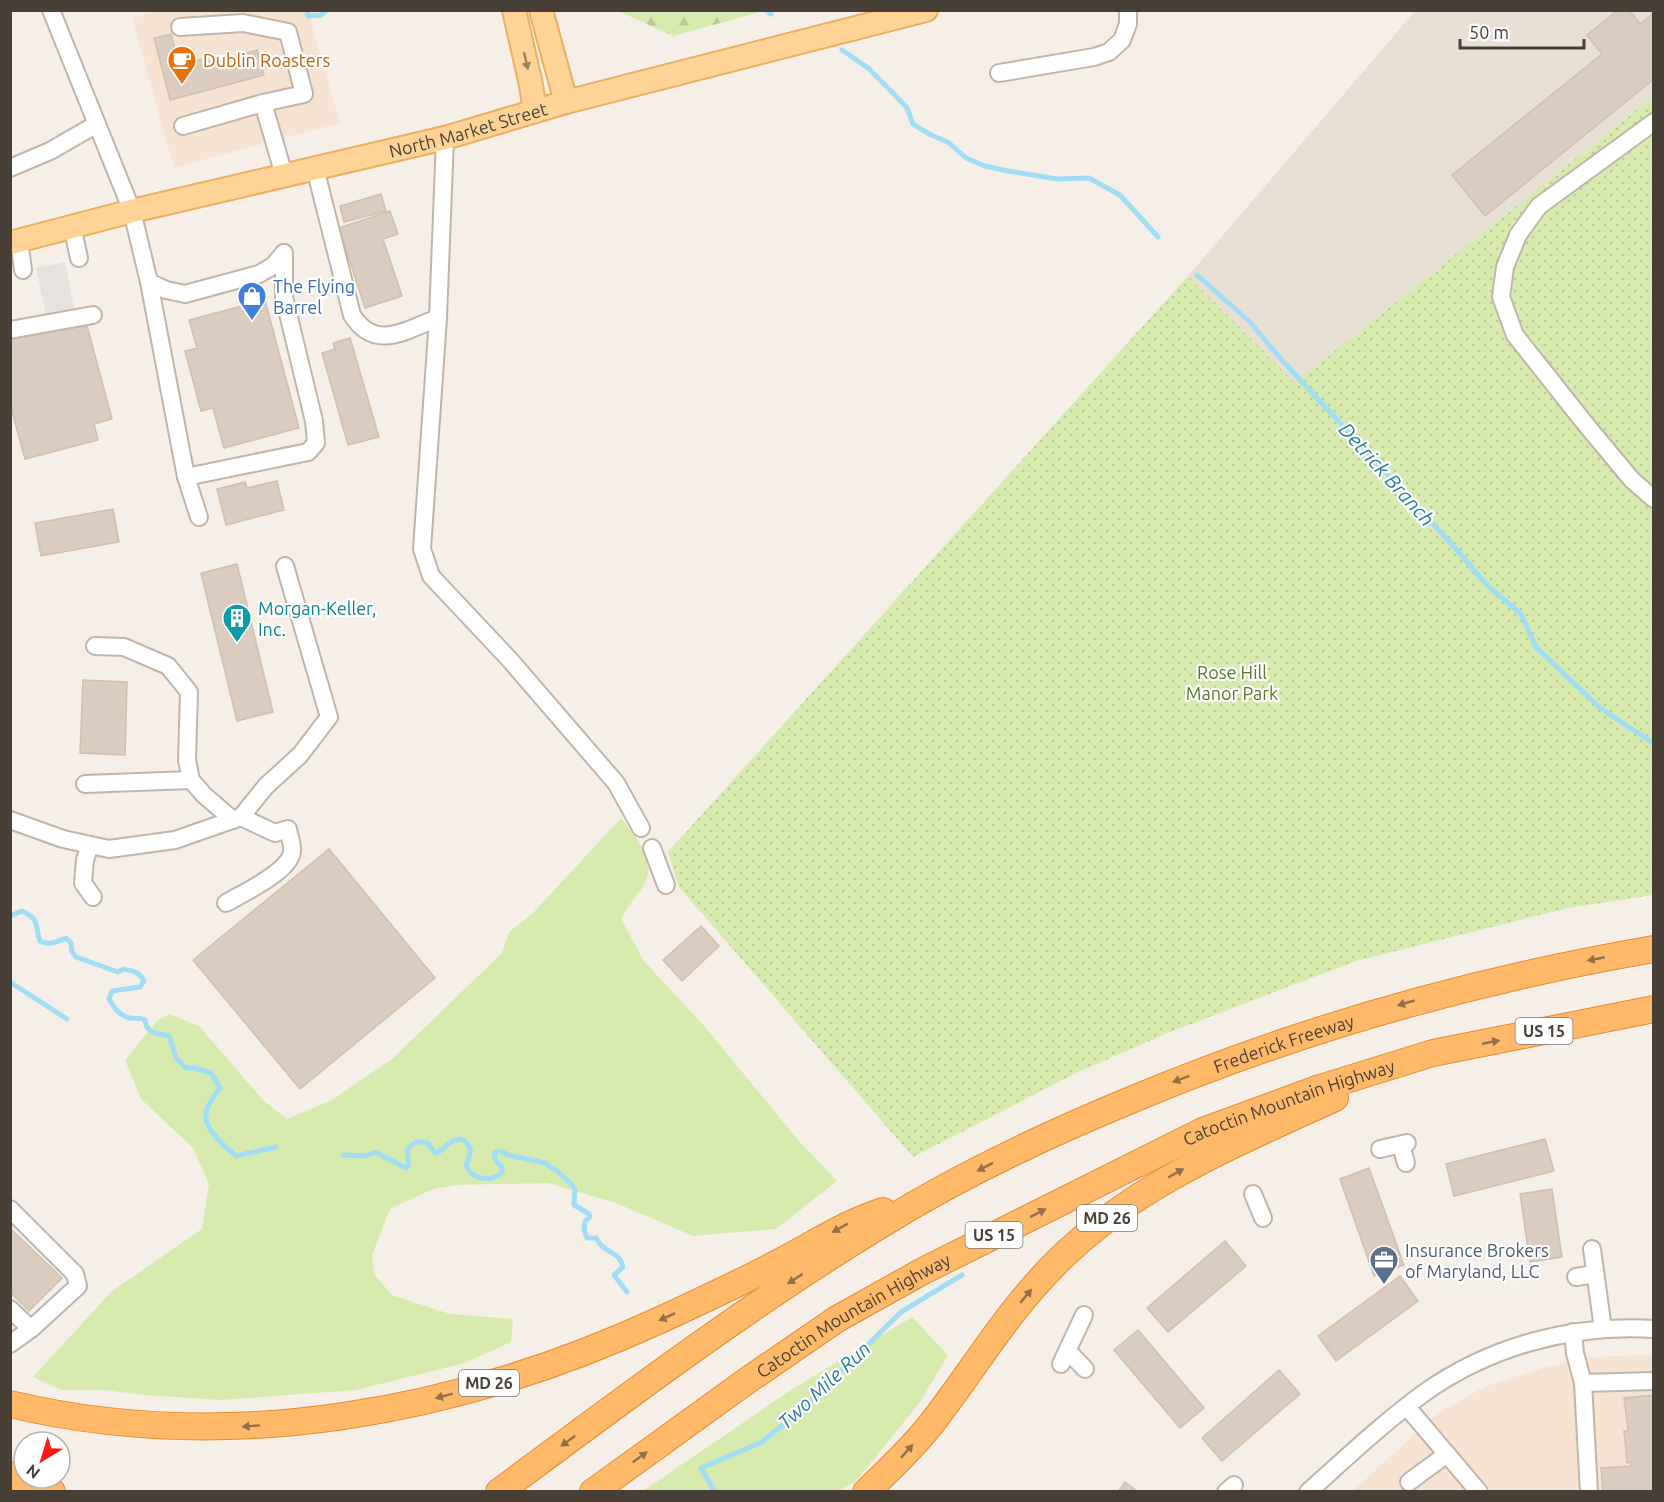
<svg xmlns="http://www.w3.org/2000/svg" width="1664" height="1502" font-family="Ubuntu,sans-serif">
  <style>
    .residential { fill: #e9e0d5 }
    .commercial { fill: #f7e3d2 }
    .grass { fill: #d8ebae }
    .forest { fill: url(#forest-firs) }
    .park { fill: url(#park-dots) }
    .parking { fill: #e6e2e0 }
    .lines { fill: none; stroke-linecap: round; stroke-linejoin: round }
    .stream { stroke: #a1ddf4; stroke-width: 5 }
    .building { fill: #daccbf; stroke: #d2c0af; stroke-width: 1.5 }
    .minor-casing { stroke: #c1b5aa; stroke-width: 20 }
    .major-casing { stroke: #eaaf60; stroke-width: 26 }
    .highway-casing { stroke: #e68b31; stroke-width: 28 }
    .minor { stroke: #fff; stroke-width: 16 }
    .major { stroke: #ffd396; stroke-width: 22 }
    .highway { stroke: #ffb968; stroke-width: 26 }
    .oneway { fill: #9a8261 }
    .oneway2 { fill: #91704a }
    .labels { text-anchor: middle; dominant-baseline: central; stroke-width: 4.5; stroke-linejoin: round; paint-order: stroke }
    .shield { fill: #fff; stroke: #7f7972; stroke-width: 1.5 }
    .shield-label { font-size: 16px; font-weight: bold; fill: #483f36 }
    .food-label { font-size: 18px; fill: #c56008; stroke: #fff; text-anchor: start }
    .street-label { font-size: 18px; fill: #483f36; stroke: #fff }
    .shop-label { font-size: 18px; fill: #366cbe; stroke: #fff; text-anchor: start }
    .culture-label { font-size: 18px; fill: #0d838f; stroke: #fff; text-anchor: start }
    .park-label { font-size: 18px; fill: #537e25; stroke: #fff }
    .service-label { font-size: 18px; fill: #4e5e75; stroke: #fff; text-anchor: start }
    .water-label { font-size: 20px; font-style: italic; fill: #257da2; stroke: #fff }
  </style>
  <defs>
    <pattern id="forest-firs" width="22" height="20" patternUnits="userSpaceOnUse" patternTransform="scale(1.5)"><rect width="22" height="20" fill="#d8ebae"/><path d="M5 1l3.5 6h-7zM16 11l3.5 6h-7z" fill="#bbcb96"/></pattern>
    <pattern id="park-dots" width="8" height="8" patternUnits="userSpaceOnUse" patternTransform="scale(1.5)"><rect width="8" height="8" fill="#d8ebae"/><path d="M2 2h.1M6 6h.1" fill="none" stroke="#bbcb96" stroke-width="1.8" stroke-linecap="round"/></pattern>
  </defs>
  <rect width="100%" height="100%" fill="#f5efe8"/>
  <!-- residential -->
  <polygon class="residential" points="1415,11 1653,11 1653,97 1295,384 1188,276"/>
  <!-- commercial -->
  <g class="commercial">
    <polygon points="159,10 308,11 340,123 174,168 132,18"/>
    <polygon points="1643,1355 1653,1356 1653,1491 1352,1492 1434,1416 1484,1387 1543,1368 1590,1357"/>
  </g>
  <!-- grass -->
  <g class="grass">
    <path d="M621 818C636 838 660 863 642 888 634 899 627 907 621 919L644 961 705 1027 799 1141 837 1181 776 1229 693 1236 616 1203 548 1183 457 1185 433 1189 390 1209 372 1255 374 1274 392 1295 450 1314 513 1319 511 1342 465 1363 356 1390 221 1400 143 1395 104 1390H61L33 1377 111 1292 202 1229 209 1184 193 1148 141 1099 125 1060 157 1021 169 1014 199 1026 264 1101 287 1119 330 1101 392 1059 502 953 509 932 532 914Z"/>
    <polygon points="912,1317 948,1355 920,1402 857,1480 840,1491 643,1491 791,1390"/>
  </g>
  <!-- forest -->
  <polygon class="forest" points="618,11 764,11 673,36"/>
  <!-- park -->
  <polygon class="park" points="1653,97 1653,895 1568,908 1356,961 1170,1032 1076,1073 913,1157 679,887 668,852 1188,276 1295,383"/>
  <!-- parking -->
  <polygon class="parking" points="65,262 75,314 47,320 36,268"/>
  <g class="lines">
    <!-- stream -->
    <g class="stream">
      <polyline points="307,10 308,16 321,15 327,10"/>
      <polyline points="765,10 771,14"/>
      <polyline points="842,50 868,68 895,95 907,108 913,124 931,135 948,142 966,158 985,166 1008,171 1057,179 1089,178 1120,195 1158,237"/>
      <polyline points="1197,275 1249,321 1281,359 1457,550 1487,585 1521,614 1536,647 1599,707 1654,744"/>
      <polyline points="10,879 10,880"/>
      <path d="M10 916 22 911C41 920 34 925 40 941 50 946 56 942 66 938L71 943 72 952 76 957 118 972 124 969C133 971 140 972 144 981L140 987 112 991 109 999C113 1007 121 1017 130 1018 137 1019 139 1017 145 1020 146 1034 158 1033 169 1036L176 1058 186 1068H195L211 1073 220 1088C216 1094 209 1102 207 1109 200 1126 224 1146 236 1156L276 1147"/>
      <polyline points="10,982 67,1019"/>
      <path d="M343 1155 366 1156 375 1152 406 1168 409 1164 407 1150C412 1142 419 1140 428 1143L434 1152 437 1153 454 1140 462 1139C474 1147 471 1153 466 1165 471 1180 492 1183 502 1172V1167C497 1162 493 1159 495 1152L500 1151 508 1155 545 1163 557 1171 572 1185 575 1190 574 1205 589 1214 590 1217 585 1221 584 1229 587 1238H596C598 1241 599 1244 602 1246 610 1254 620 1253 623 1267L614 1275 627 1292"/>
      <polyline points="715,1492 701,1468 762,1442 807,1405 901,1312 962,1275"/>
    </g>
  </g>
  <!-- building -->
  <g class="building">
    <polygon points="1618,10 1629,10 1640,24 1654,13 1654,79 1485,216 1452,175 1602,54 1587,35"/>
    <polygon points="171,34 175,49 179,48 183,64 208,58 209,63 257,50 264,75 170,100 154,38"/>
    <polygon points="381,194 386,211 344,222 340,206"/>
    <polygon points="390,211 398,234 383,239 402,296 365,308 339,228"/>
    <polygon points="265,300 299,428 224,448 213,408 201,411 185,351 197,348 189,320"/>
    <polygon points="86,322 112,419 94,424 98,440 25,459 10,404 10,338 25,334 26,337"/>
    <polygon points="350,338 379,437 348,445 322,353 335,349 333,343"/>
    <polygon points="277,481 284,510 226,525 217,489 245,482 247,488"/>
    <polygon points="113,509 119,542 41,556 35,523"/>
    <polygon points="237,564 273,712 237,721 201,573"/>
    <polygon points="83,680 127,682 125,755 80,753"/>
    <polygon points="329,849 435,978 300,1089 193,960"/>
    <polygon points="701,926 719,946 682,981 663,960"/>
    <polygon points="1545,1139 1554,1171 1454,1196 1446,1164"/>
    <polygon points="1369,1168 1404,1265 1374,1276 1340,1179"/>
    <polygon points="1552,1189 1562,1257 1530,1262 1520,1194"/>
    <polygon points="10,1228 62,1278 29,1311 10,1292"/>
    <polygon points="1225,1241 1246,1266 1168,1332 1147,1308"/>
    <polygon points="1400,1276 1418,1301 1336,1361 1318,1336"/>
    <polygon points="1138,1330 1204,1408 1180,1428 1114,1350"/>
    <polygon points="1279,1370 1300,1394 1222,1461 1202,1438"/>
    <polygon points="1654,1395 1654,1492 1603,1492 1601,1468 1631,1466 1631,1462 1627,1463 1624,1431 1628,1431 1624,1398"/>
    <polygon points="1125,1482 1138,1492 1118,1492"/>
  </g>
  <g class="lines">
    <!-- minor casing -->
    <g class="minor-casing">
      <g id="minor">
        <polyline points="51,10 132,211 149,282 186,477 199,517"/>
        <polyline points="180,27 243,23 288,32 304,94 263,103 183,126"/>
        <polyline points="999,73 1094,57 1109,52 1122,40 1128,24 1128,10"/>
        <polyline points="263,103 284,175"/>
        <polyline points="1654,122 1539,206 1518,235 1505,267 1501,297 1515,335 1583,421 1632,480 1654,499"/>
        <polyline points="445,138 438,318 422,549 431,576 510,660 616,783 641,828"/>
        <polyline points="10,168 50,151 97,124"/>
        <path d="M315 168 352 315C375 352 406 330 438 318"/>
        <polyline points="72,226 79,258"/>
        <polyline points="19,241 23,270"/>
        <polyline points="149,282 166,290 185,294 259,274 273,266 284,253"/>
        <polyline points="10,330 93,315"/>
        <polyline points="186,477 308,452 316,443 314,421 284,297 284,253"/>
        <polyline points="95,646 124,647 168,666 189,692 187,760 191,780 204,795 233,820"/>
        <polyline points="85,784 191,780"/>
        <polyline points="241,817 266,786 300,755 329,717 285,566"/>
        <polyline points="10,820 63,839 109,849 175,840 241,817"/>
        <polyline points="90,845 85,860 83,883 93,897"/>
        <polyline points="652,848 666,885"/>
        <path d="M226 903C243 893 289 872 292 852 293 845 289 835 288 829L275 833 241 817"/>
        <polyline points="1401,1145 1406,1163"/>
        <polyline points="1380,1149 1407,1143"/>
        <polyline points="1253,1194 1263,1218"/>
        <polyline points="10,1209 75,1274 78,1286 31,1329 10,1344"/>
        <polyline points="1592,1249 1603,1329"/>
        <polyline points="1576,1277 1595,1274"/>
        <polyline points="10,1309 31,1329"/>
        <polyline points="1573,1332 1575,1353 1583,1383 1589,1492"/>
        <polyline points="1068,1351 1085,1369"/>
        <polyline points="1061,1364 1084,1315"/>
        <polyline points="1583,1383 1654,1381"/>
        <polyline points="1407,1407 1479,1492"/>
        <polyline points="1409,1482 1447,1454"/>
        <polyline points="1226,1492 1234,1485"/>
        <path d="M1308 1492C1346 1458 1383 1423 1424 1393 1490 1346 1572 1324 1654 1329"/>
      </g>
    </g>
    <!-- major casing -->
    <g class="major-casing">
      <g id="major">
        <polyline points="514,10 531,85 535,111"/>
        <polyline points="541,10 566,102"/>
        <path id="s1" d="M10 243 132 211 445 138 566 102 926 10"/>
      </g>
    </g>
    <!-- highway casing -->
    <g class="highway-casing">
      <g id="highway">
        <path d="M10 1404C229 1456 458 1413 660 1320 699 1302 738 1284 776 1264 813 1245 843 1224 883 1211"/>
        <polyline points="10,1475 52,1492"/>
        <path id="s2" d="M499 1492C624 1399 749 1305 882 1224 961 1175 1046 1135 1131 1100 1300 1029 1474 980 1654 949"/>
        <path id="s3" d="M593 1492 748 1380 837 1319 923 1271 1203 1131 1320 1088 1433 1053 1654 1009"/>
        <path d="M866 1492C889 1470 912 1448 932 1423 973 1370 1007 1312 1055 1264 1133 1185 1235 1144 1335 1098"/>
      </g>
    </g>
    <!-- minor -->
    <use href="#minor" class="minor"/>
    <!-- major -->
    <use href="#major" class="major"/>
    <!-- highway -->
    <use href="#highway" class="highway"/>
  </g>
  <!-- one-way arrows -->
  <defs><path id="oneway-solid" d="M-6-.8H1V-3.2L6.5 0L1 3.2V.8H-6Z" transform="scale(1.5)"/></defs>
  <use class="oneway" href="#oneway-solid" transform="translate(526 61) rotate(77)"/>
  <g class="oneway2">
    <use href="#oneway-solid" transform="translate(1596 959) rotate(169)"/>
    <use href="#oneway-solid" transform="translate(1406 1003) rotate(164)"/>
    <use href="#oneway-solid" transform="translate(1491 1042) rotate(-11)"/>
    <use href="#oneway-solid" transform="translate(1181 1079) rotate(159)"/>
    <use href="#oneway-solid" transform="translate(985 1167) rotate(153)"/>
    <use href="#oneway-solid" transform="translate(1176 1173) rotate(-30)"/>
    <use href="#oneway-solid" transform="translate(1038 1213) rotate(-27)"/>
    <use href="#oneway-solid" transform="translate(840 1228) rotate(151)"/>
    <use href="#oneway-solid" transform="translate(795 1279) rotate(147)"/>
    <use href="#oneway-solid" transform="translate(1026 1296) rotate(-50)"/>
    <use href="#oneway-solid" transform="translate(667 1317) rotate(155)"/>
    <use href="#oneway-solid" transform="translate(444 1396) rotate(165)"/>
    <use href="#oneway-solid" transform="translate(251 1426) rotate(176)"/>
    <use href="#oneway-solid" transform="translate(568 1441) rotate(144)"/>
    <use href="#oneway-solid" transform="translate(907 1451) rotate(-48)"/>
    <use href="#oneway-solid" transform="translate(640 1457) rotate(-36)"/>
  </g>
  <!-- icons -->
  <defs>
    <g id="cafe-pin" transform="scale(1.5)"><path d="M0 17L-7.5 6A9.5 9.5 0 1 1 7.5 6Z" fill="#e8710a" stroke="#fff"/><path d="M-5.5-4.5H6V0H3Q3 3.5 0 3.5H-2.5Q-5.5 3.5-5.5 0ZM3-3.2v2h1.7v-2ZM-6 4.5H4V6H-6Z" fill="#fff"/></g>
    <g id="shop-pin" transform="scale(1.5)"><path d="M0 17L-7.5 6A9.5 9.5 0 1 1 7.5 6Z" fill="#3f7fe0" stroke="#fff"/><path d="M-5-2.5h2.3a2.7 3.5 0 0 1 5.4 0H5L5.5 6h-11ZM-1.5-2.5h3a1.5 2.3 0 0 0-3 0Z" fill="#fff"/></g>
    <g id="building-pin" transform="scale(1.5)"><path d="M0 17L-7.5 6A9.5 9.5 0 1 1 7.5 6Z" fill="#0f9aa8" stroke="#fff"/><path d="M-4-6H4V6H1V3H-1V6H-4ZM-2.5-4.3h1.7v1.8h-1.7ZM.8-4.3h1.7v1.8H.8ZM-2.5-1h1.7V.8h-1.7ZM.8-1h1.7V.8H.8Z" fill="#fff"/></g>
    <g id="office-pin" transform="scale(1.5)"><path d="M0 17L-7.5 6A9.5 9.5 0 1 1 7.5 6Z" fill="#5c6f8a" stroke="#fff"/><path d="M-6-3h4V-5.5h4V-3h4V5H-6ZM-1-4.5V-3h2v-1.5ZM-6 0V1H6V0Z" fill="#fff"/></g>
  </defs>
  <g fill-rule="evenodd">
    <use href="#cafe-pin" x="182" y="60"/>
    <use href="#shop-pin" x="252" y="296"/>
    <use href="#building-pin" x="237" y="618"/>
    <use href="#office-pin" x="1384" y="1260"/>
  </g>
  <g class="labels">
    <!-- shield labels -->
    <g class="shield">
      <rect x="1515.5" y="1018" width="57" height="26" rx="4.5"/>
      <rect x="1077" y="1205" width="60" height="26" rx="4.5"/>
      <rect x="965.5" y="1222" width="57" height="26" rx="4.5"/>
      <rect x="459" y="1370" width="60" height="26" rx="4.5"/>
    </g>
    <g class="shield-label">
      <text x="1544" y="1031">US 15</text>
      <text x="1107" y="1218">MD 26</text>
      <text x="994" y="1235">US 15</text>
      <text x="489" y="1383">MD 26</text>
    </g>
    <!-- food labels -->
    <g class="food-label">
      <text x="203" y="60">Dublin Roasters</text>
    </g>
    <!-- street labels -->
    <g class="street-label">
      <text stroke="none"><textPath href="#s1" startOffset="472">North Market Street</textPath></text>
      <text stroke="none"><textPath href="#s2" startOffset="909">Frederick Freeway</textPath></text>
      <text stroke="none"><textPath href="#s3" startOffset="801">Catoctin Mountain Highway</textPath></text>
      <text stroke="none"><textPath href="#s3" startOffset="315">Catoctin Mountain Highway</textPath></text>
    </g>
    <!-- shop labels -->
    <g class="shop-label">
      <text x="273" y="286">The Flying<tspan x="273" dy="21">Barrel</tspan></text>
    </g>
    <!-- culture labels -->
    <g class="culture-label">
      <text x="258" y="608">Morgan-Keller,<tspan x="258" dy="21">Inc.</tspan></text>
    </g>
    <!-- park labels -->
    <g class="park-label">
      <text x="1232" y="672">Rose Hill<tspan x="1232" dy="21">Manor Park</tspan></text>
    </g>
    <!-- service labels -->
    <g class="service-label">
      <text x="1405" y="1250">Insurance Brokers<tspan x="1405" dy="21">of Maryland, LLC</tspan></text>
    </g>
    <!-- water labels -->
    <g class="water-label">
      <text transform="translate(1387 474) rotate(48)">Detrick Branch</text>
      <text transform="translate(824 1385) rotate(-43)">Two Mile Run</text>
    </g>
  </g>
  <!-- border -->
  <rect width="1664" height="1502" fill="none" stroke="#483f36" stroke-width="24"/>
  <!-- north arrow -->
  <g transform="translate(42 1460) rotate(218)"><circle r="28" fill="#ffffff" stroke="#b6b2af" stroke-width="1.5"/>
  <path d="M0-4.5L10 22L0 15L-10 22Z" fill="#ff1914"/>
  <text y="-9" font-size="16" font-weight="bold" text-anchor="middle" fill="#483f36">N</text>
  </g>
  <!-- scale -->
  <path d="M1460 39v9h124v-9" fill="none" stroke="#483f36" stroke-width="3"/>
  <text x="1469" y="39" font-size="18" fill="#483f36" stroke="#ffffff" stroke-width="4.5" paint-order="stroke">50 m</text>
</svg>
